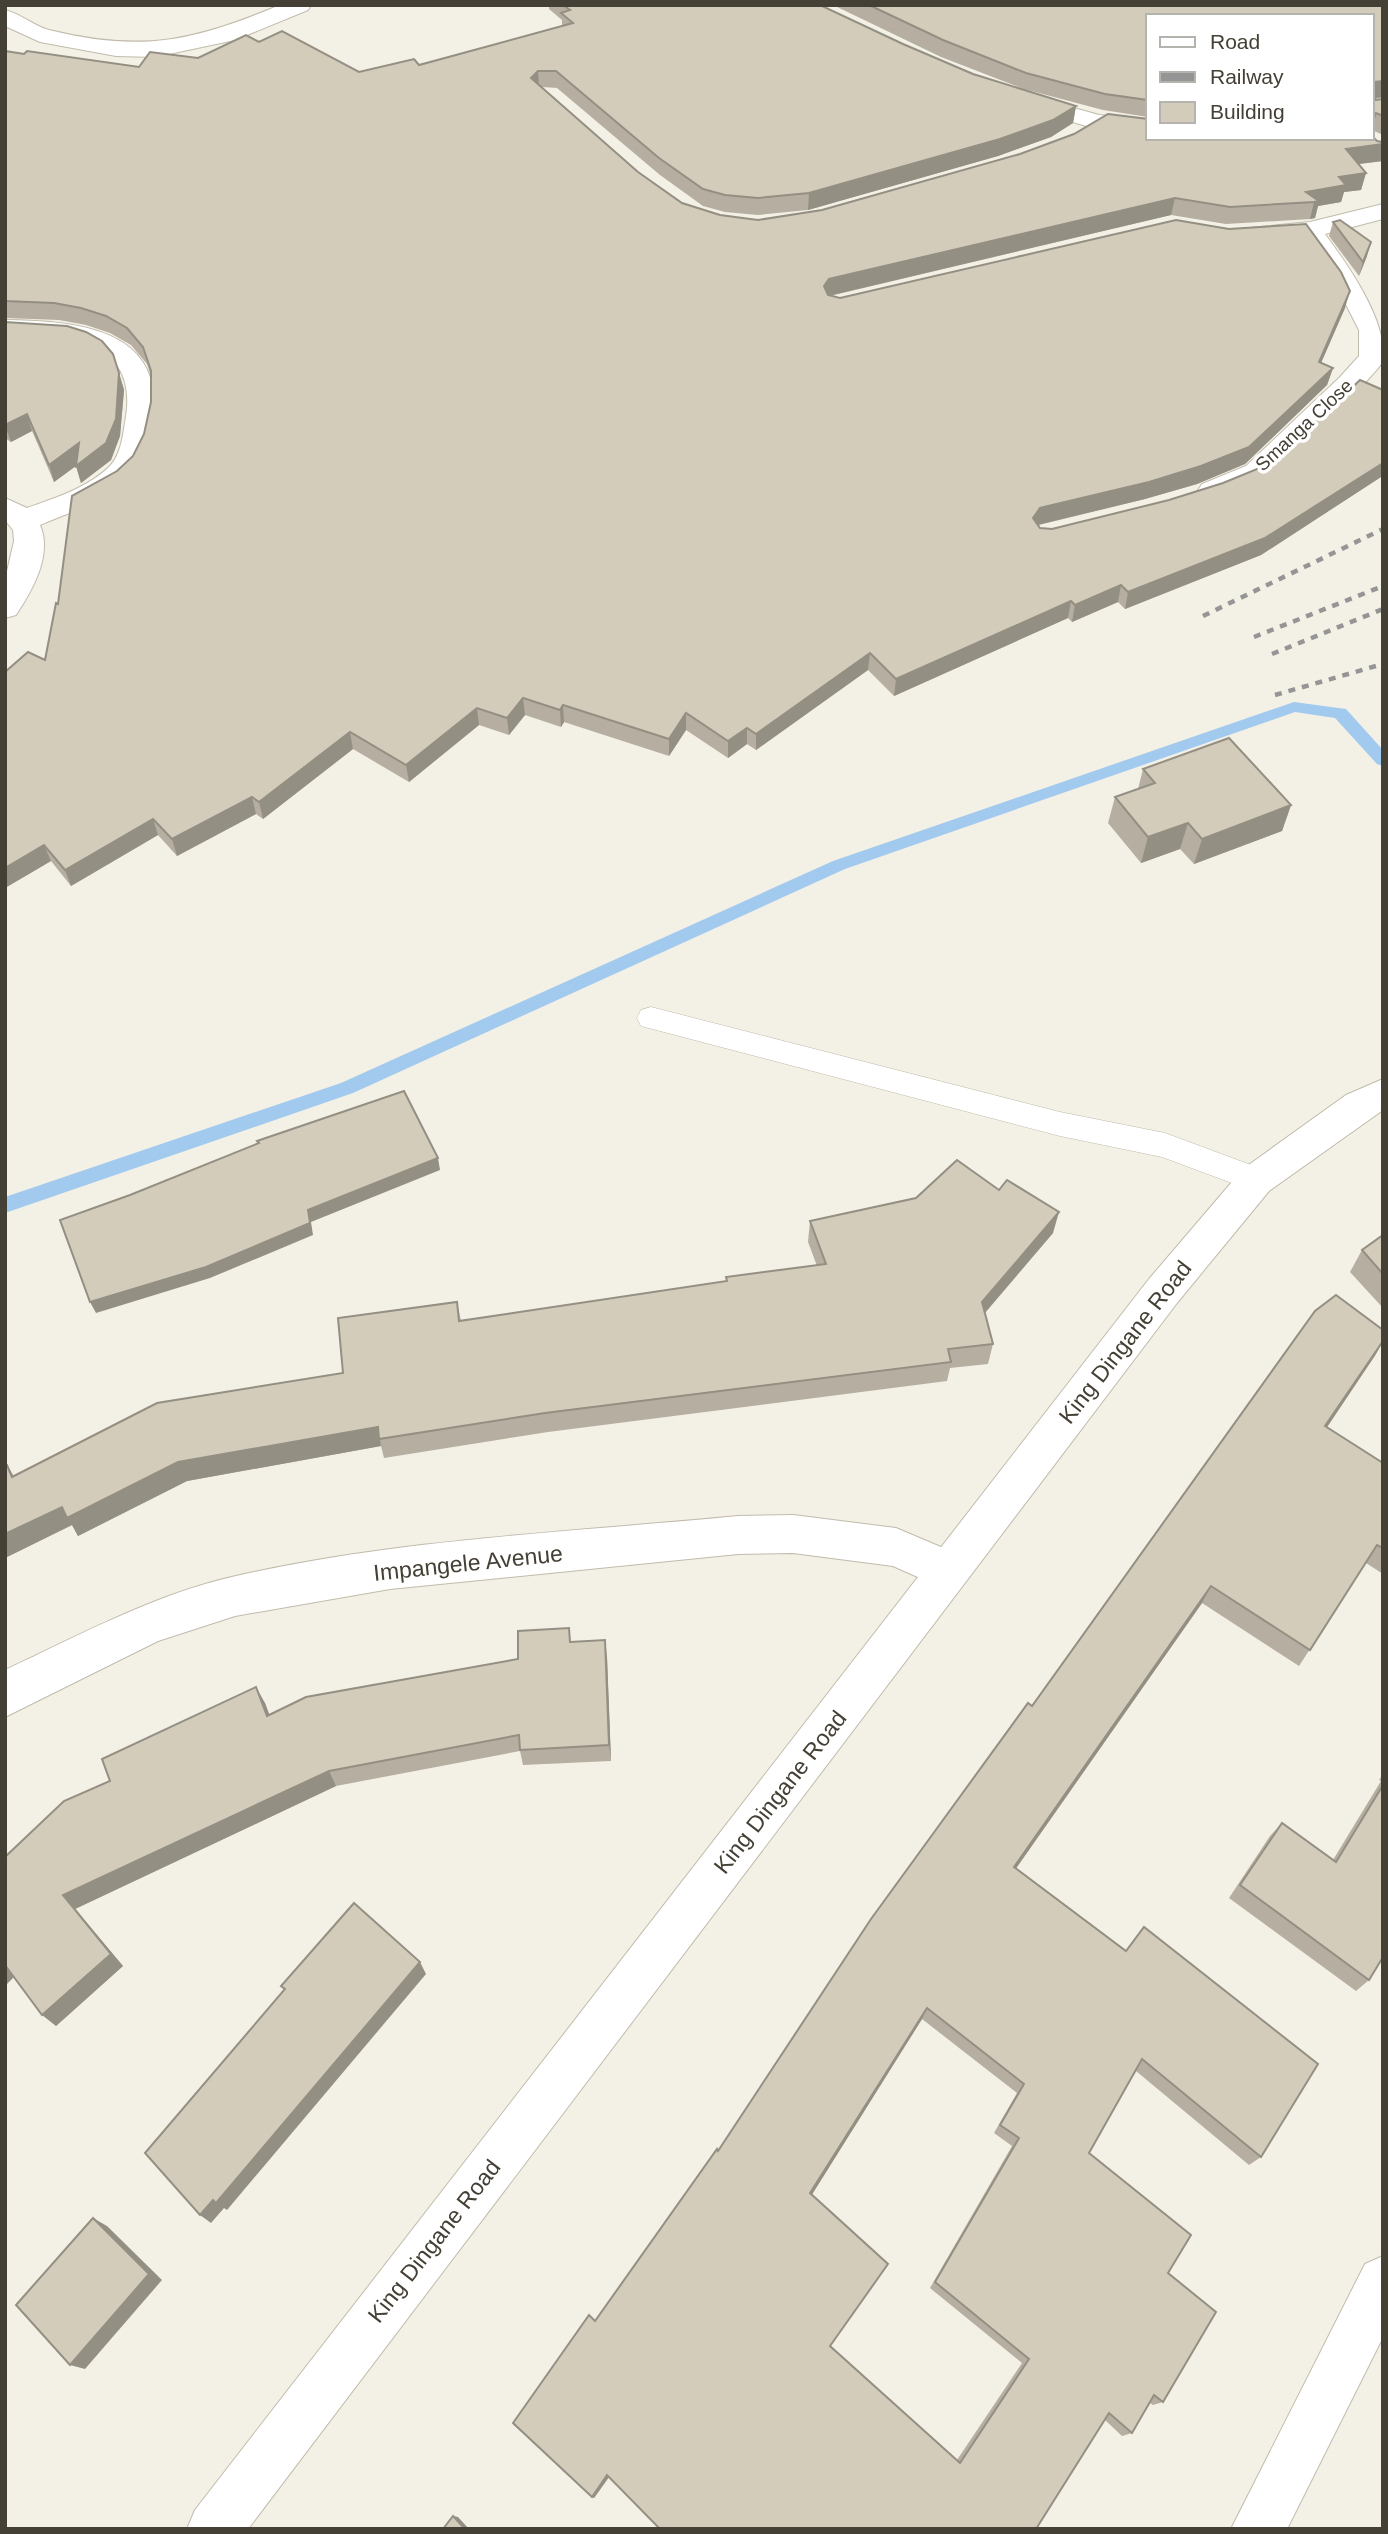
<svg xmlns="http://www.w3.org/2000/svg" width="1388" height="2534" font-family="Helvetica,sans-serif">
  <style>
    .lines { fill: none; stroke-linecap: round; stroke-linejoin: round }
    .stream { fill: #a2caef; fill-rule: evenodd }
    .service-casing { stroke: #c1bbab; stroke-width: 1 }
    .minor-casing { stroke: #c1bbab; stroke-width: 2 }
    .tertiary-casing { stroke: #c1bbab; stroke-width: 2 }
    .service { fill: #fff; fill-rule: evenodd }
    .minor { fill: #fff; fill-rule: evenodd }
    .tertiary { fill: #fff; fill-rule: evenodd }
    .rail { stroke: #959595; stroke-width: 4.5; stroke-dasharray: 7 7; stroke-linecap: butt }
    .wall { fill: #b6afa1; fill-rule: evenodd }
    .shaded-wall { fill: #948f83 }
    .building { fill: #d4ccbb; stroke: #948f83; stroke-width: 2; fill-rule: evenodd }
    .labels { text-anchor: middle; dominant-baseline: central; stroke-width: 7; stroke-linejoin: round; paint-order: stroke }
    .far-street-label { font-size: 19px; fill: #454035; stroke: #fff }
    .street-label { font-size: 23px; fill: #454035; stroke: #fff }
  </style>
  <rect width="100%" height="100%" fill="#f3f0e6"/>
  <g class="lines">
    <!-- stream -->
    <polygon class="stream" points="1294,702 1346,709 1383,750 1383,766 1377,764 1335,718 1295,712 845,869 353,1093 5,1213 5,1197 341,1083 833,861"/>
    <!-- service casing -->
    <g class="service-casing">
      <polygon id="service" points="651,1007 1060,1112 1165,1133 1267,1171 1271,1180 1267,1189 1256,1192 1162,1157 1060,1136 641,1026 637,1018 641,1010"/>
    </g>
    <!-- minor casing -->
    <g class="minor-casing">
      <g id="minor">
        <path d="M280 5H311L308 10 235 40 155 57 116 56 40 42 5 26V10C21 14 34 26 49 30 143 53 193 41 280 5Z"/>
        <polygon points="1024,94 1099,115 1148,120 1148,134 1097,129 1016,106 1012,101 1016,96"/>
        <path d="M1383 204V219L1325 234C1347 264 1388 321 1383 361 1379 372 1281 468 1267 478 1253 487 1218 500 1202 496L1198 490 1202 484 1246 466 1340 377 1359 356V330L1338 289 1302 238 1260 241 1251 238 1247 233 1251 228 1310 222Z"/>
        <path d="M5 320C74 321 165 327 153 419 150 440 146 462 130 478 106 502 70 512 40 525 53 555 32 591 16 615L5 618V580L14 541 13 530 5 520V498L27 508C55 498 87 488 109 467 122 454 123 433 126 416 138 337 63 337 5 336Z"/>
        <path d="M793 1515 896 1528 962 1556 968 1570 962 1584 947 1590 893 1566 793 1553 738 1554 390 1589 235 1616 158 1641 5 1717V1670C80 1635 155 1594 236 1576 399 1539 572 1532 738 1516Z"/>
        <polygon points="1383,2256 1383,2337 1287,2529 1231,2529 1365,2264"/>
      </g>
    </g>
    <!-- tertiary casing -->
    <g class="tertiary-casing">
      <polygon id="tertiary" points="1383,1079 1383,1110 1269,1191 1177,1303 248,2529 187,2529 195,2510 1149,1279 1243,1169 1346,1095"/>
    </g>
    <!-- service -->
    <use href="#service" class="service"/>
    <!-- minor -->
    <use href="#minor" class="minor"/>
    <!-- tertiary -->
    <use href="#tertiary" class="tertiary"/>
    <!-- rail -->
    <g class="rail">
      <polyline points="1203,616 1383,529"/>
      <polyline points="1254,637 1383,586"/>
      <polyline points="1272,654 1383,609"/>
      <polyline points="1275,695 1383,664"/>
    </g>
  </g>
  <!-- wall -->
  <g class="wall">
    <polygon points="549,5 820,5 903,44 973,74 1076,106 1073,123 1051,137 998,156 808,210 758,215 725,212 703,206 660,175 557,88 542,87 638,172 682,203 720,215 758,220 822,210 1148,119 1383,142 1383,161 1359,164 1366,173 1361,190 1344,192 1341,202 1318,206 1315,218 1310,219 1226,224 1171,215 830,296 840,298 1345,308 1321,363 1333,368 1327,385 1245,464 1197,484 1145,499 1039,525 1040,528 1052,529 1169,500 1223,483 1272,463 1383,390 1383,478 1381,477 1261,555 1125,609 1118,602 1072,622 1068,618 894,696 868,670 756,750 747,744 728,758 686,730 669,756 564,722 561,727 525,715 509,735 479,725 409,782 353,749 263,819 256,814 177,856 158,835 71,886 51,861 5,888 5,672 45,660 58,604 117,471 133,456 144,434 151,402 151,376 147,364 131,345 110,333 86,325 59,320 5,318 5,51 24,54 139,67 198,58 259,42 359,72 419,65 562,26 562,20 549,9"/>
    <polygon points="833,5 1383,5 1383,97 1375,99 1375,100 1383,99 1383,135 1372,130 1372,16 1148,16 1148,117 1103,110 1024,89 941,57"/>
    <polygon points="1333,222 1367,256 1359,276 1329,236"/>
    <polygon points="5,322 119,373 124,390 120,436 111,460 81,483 76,466 54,482 32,431 11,442 5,438"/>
    <polygon points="1143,769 1291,805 1282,831 1194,864 1180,849 1141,863 1108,823 1115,797 1138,789"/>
    <polygon points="810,1221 1053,1233 985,1313 993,1344 988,1364 950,1368 947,1381 548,1432 384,1458 381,1446 187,1481 78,1536 72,1525 5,1558 5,1465 7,1465 14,1476 343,1373 457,1302 461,1321 726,1281 726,1277 817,1266 808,1242"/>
    <polygon points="1383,1235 1383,1308 1350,1272 1362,1250"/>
    <path d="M1376 1354 1327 1427 1383 1463V1574L1366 1563 1299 1666 1202 1603 1016 1868 1261 2157 1249 2165 1136 2071 1089 2153 1168 2273 1163 2402 1153 2405 1150 2403 1132 2433 1122 2436 1105 2420 1036 2529 609 2477 594 2498 595 2321 718 2151 1032 1706ZM922 2019 1017 2093 994 2133 1012 2146 930 2288 1022 2363 957 2460 830 2346 812 2194Z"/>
    <polygon points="571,1642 607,1657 611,1761 523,1765 520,1751 336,1786 75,1909 123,1966 56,2026 14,1977 110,1781 265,1703 269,1715 518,1659"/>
    <polygon points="1383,1774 1383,1957 1369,1980 1356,1991 1229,1898 1270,1836 1282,1823 1333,1860 1381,1781 1379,1780"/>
  </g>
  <!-- shaded-wall -->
  <g class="shaded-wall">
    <polygon points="538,71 539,87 531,78"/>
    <polygon points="1383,81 1383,97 1372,99 1375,82"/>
    <polygon points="1076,106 1073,123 1051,137 998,156 808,210 809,193"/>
    <polygon points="1383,144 1383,161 1342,166 1346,149"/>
    <polygon points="1366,173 1361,190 1344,192 1341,202 1318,206 1315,218 1310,219 1314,202 1306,192 1339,177"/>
    <polygon points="1175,198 1171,215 828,296 824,286 829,279"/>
    <polygon points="1371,242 1367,256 1359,276 1363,262"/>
    <polygon points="1350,291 1345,308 1314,379 1319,362"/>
    <polygon points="1333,368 1327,385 1245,464 1197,484 1145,499 1037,525 1033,518 1040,508"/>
    <polygon points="119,373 124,390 120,436 111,460 81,483 76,466"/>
    <polygon points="27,414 32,431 11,442 5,425"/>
    <polygon points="79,443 84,460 54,482 49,465"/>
    <polygon points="1383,463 1383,474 1381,477 1261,555 1125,609 1128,592"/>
    <polygon points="1121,585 1118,602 1072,622 1075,605"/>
    <polygon points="1071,601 1068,618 894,696 896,679"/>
    <polygon points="870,653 868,670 756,750 756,734"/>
    <polygon points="523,698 525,715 509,735 507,718"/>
    <polygon points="563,705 564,722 561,727 560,710"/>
    <polygon points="477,708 479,725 409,782 406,765"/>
    <polygon points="686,713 686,730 669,756 669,739"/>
    <polygon points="747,728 747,744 728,758 728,741"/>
    <polygon points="350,732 353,749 263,819 259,802"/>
    <polygon points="252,797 256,814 177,856 172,839"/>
    <polygon points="1291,805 1282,831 1194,864 1202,839"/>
    <polygon points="153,819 158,835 71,886 65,870"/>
    <polygon points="1188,823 1180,849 1141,863 1148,837"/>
    <polygon points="44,845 51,861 5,888 5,868"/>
    <polygon points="438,1158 440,1170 311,1222 313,1235 210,1278 96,1313 90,1302 308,1210"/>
    <polygon points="1059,1212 1053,1233 977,1322 982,1302"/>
    <polygon points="1383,1341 1376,1354 1315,1445 1325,1426"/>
    <polygon points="378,1427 381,1446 187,1481 78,1536 72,1525 5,1558 5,1534 62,1507 178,1462"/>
    <polygon points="1211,1586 1202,1603 1008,1880 1014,1867"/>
    <polygon points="605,1640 607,1657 611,1761 609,1745"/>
    <polygon points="256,1687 265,1703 276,1732 267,1716"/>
    <polygon points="329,1771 336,1786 75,1909 123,1966 56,2026 42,2015 63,1895"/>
    <polygon points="420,1962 426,1974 227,2210 224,2208 211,2223 200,2215"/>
    <polygon points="5,1964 17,1974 5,1986"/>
    <polygon points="927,2008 922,2019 808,2201 810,2193"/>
    <polygon points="93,2218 107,2226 162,2280 85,2369 70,2365"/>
    <polygon points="607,2475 609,2477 594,2498 592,2497"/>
    <polygon points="453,2516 458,2517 469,2529 465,2529"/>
  </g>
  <!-- building -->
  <g class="building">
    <polygon points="563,5 820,5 903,44 973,74 1076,106 1053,120 1000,139 809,193 758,198 725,195 703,189 659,158 556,71 538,71 531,78 638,172 682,203 720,215 758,220 822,210 1020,154 1074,134 1108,114 1148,119 1148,138 1372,138 1372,136 1377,141 1383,142 1383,144 1346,149 1366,173 1339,177 1346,185 1306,192 1319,201 1314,202 1230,207 1175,198 829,279 824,286 828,295 840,298 1176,220 1229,229 1306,224 1341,272 1350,291 1319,362 1333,368 1249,447 1201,466 1149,482 1040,508 1033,518 1040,528 1052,529 1169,500 1223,483 1272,463 1360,380 1383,390 1383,463 1265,538 1128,592 1121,585 1075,605 1071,601 896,679 870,653 756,734 747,728 728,741 686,713 669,739 563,705 560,710 523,698 507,718 477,708 406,765 350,732 259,802 252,797 172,839 153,819 65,870 44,845 5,868 5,672 28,652 45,660 56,603 58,604 72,496 117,471 133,456 144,434 151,402 151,371 143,347 127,328 106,316 81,308 54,303 5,301 5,51 24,54 27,51 139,67 150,52 198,58 246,35 259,42 282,31 359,72 414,59 419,65 573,23 561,13 570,10"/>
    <polygon points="869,5 1383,5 1383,81 1375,82 1375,100 1383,99 1383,116 1376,113 1374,118 1372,118 1372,16 1148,16 1148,100 1105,94 1026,73 943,40"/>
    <polygon points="1340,220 1371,242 1363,262 1333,222"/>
    <polygon points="5,322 67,326 86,332 102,341 113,354 119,373 116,419 106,443 76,466 79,443 49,465 27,414 5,425"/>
    <polygon points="1229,738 1291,805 1202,839 1188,823 1148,837 1115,797 1155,783 1143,769"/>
    <polygon points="404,1091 438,1158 308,1210 310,1223 206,1267 90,1302 60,1220 130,1195 259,1143 257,1141"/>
    <polygon points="957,1160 999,1190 1007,1180 1059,1212 982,1302 993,1344 948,1349 951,1362 545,1413 379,1439 378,1427 178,1462 67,1518 62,1507 5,1534 5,1465 7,1465 12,1477 157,1403 343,1373 338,1318 457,1302 459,1321 727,1281 726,1277 826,1264 810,1221 916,1198"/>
    <polygon points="1383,1235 1383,1274 1362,1250"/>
    <path d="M1336 1295 1383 1330V1341L1325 1426 1383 1463V1548L1377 1545 1310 1650 1211 1586 1014 1867 1126 1951 1144 1927 1318 2064 1261 2157 1142 2059 1089 2153 1191 2235 1168 2273 1216 2312 1163 2402 1154 2395 1132 2433 1109 2413 1036 2529H660L607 2475 592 2497 513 2423 589 2315 595 2321 717 2149 718 2151 871 1919 935 1831 1028 1703 1032 1706 1315 1311ZM927 2008 1024 2084 1000 2125 1019 2138 935 2282 1029 2359 960 2463 830 2346 888 2264 810 2193Z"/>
    <polygon points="569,1628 570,1642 605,1640 609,1745 520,1750 519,1735 329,1771 63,1895 111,1954 42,2015 5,1965 5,1857 64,1801 110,1781 102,1759 256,1687 267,1716 306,1697 518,1659 518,1631"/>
    <polygon points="1383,1785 1383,1957 1369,1980 1240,1885 1282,1823 1336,1862"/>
    <polygon points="354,1903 420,1962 216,2203 213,2200 200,2215 145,2153 285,1989 281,1986"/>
    <polygon points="93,2218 149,2274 70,2365 16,2305"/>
    <polygon points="453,2516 465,2529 443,2529"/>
  </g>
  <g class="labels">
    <!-- far-street labels -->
    <g class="far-street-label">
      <text transform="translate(1304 425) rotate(-43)">Smanga Close</text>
    </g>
    <!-- street labels -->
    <g class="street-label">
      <text transform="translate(1125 1342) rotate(-52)">King Dingane Road</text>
      <text transform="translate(468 1563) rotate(-6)">Impangele Avenue</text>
      <text transform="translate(780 1792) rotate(-52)">King Dingane Road</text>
      <text transform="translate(434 2241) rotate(-52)">King Dingane Road</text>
    </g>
  </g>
  <!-- border -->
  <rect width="1388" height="2534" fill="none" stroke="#454035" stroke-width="14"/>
  <!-- legend -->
  <rect x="1146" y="14" width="228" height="126" fill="#ffffff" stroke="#b5b3ae" stroke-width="2"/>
  <rect x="1160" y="37" width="35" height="10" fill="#ffffff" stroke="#b5b3ae" stroke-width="2"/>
  <text x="1210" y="49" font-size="21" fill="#454035">Road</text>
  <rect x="1160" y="72" width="35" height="10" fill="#959595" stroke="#b5b3ae" stroke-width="2"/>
  <text x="1210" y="84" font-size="21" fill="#454035">Railway</text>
  <rect x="1160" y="102" width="35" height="21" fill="#d4ccbb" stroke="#b5b3ae" stroke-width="2"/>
  <text x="1210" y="119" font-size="21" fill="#454035">Building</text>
</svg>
